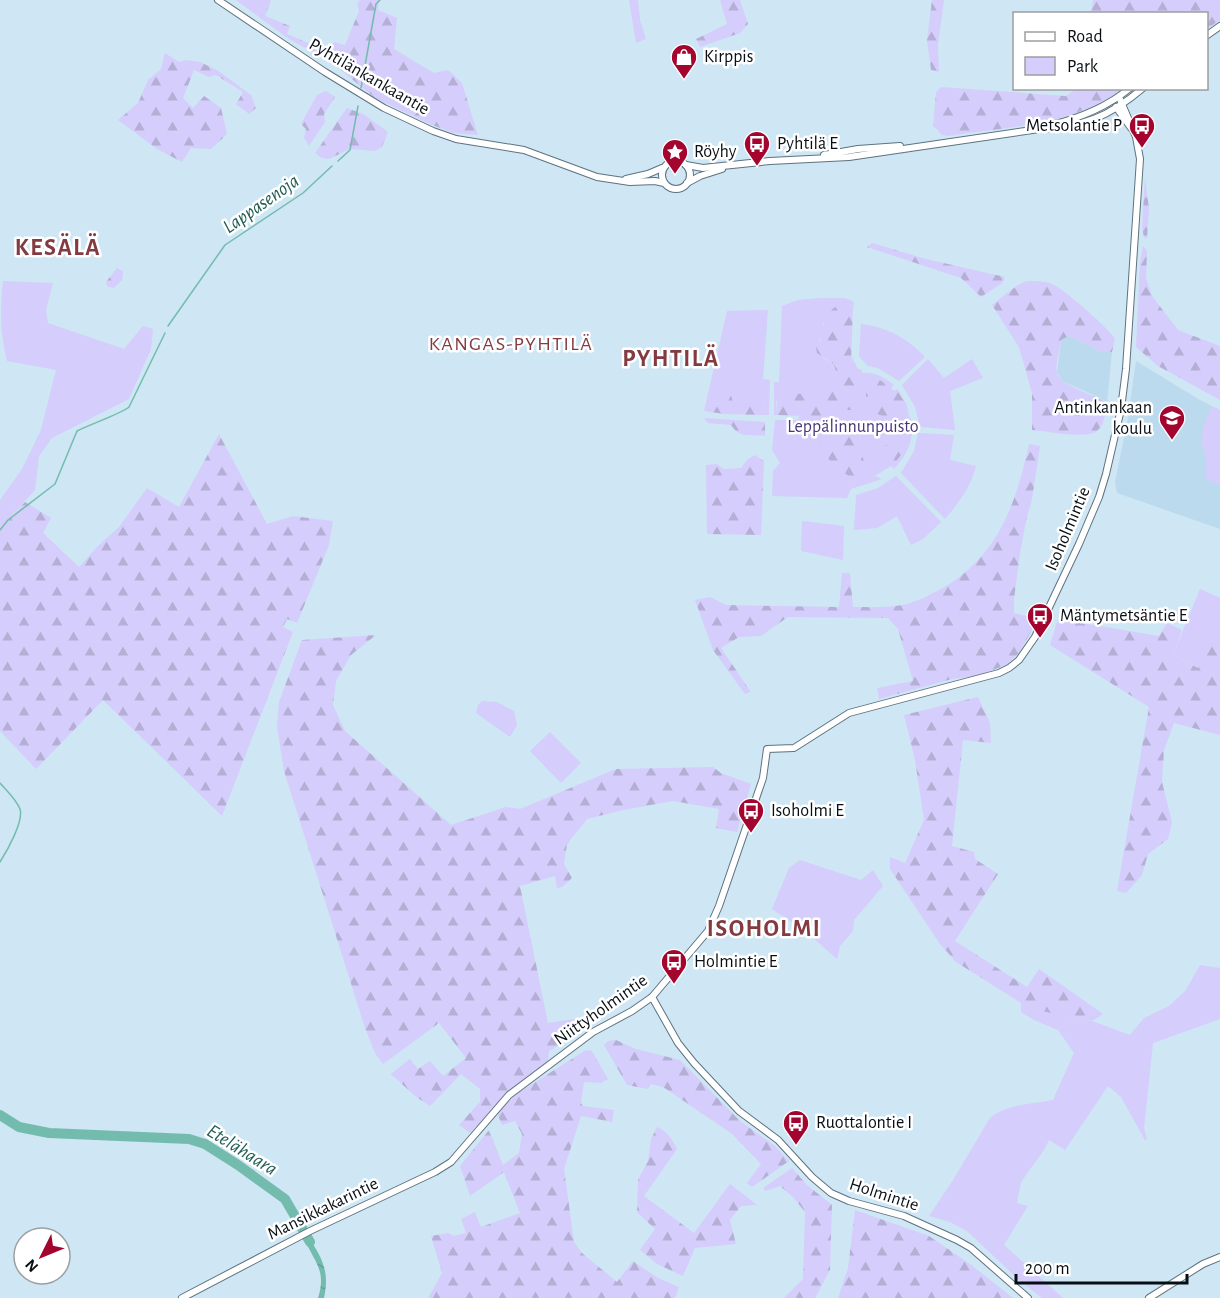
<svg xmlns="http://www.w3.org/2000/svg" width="1220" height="1298" font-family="'Alegreya Sans',sans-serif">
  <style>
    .built { fill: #bcdaed }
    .green { fill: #d5cdfb }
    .forest { fill: url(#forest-firs) }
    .water { fill: url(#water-ripples) }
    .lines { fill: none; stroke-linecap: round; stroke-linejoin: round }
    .stream { stroke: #73bcad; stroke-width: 1.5 }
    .river { stroke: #73bcad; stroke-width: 10 }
    .tertiary-casing { stroke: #5e727f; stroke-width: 8 }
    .tertiary { stroke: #fff; stroke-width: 6 }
    .labels { text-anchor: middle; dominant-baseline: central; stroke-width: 5; stroke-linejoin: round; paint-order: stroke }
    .poi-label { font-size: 18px; fill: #080f14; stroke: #fff; text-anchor: start }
    .street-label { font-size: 18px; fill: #080f14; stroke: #fff }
    .park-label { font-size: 18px; fill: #493879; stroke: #fff }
    .water-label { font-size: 20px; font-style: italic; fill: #225e54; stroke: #fff }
    .neighbourhood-label { font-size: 20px; letter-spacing: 1.5px; fill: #833a40; stroke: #fff }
    .district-label { font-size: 24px; font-weight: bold; letter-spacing: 1.5px; fill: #833a40; stroke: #fff }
  </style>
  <defs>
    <pattern id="forest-firs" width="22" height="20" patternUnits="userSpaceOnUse" patternTransform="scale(1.5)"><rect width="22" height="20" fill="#d5cdfb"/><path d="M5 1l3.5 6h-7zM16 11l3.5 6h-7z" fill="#b5afd6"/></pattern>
    <pattern id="water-ripples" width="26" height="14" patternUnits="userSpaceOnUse" patternTransform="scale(1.5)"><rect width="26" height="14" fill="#73bcad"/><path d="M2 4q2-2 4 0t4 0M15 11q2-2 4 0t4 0" fill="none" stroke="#62a094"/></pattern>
  </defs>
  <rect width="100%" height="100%" fill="#cfe6f4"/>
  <!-- built -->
  <g class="built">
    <polygon points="1069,336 1103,352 1112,352 1107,403 1100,398 1062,381 1057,373 1061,340"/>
    <polygon points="1136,361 1200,400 1220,410 1220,529 1117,493 1115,482 1127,423"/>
  </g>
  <!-- green -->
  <g class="green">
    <polygon points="629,0 638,0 640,20 646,39 636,43"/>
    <path d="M3 281 53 283 46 310 48 323 124 349 143 326 153 329 151 349 129 399 52 438 39 456 35 490 0 528V500L22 469 41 430 56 370 7 361C0 333 0 310 3 281Z"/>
    <path d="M821 298H845L854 302 853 308 849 304 823 323 825 335 819 340 823 358 834 364 836 372 855 371 852 367 851 356 858 369 862 370V373C873 372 883 376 894 385L891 388 894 391 897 389 904 398 898 392 910 421 907 405 912 424 907 431 912 432C911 447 904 458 894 469L891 466 875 476 882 479 851 489 847 498 772 496 773 471 780 463 772 450 775 420H798L806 396 785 394 776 401 777 415H774V382H779L782 306 798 300Z"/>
    <polygon points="768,310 763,379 770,380 769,415 768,415 764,405 742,402 712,404 704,411 727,311"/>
    <path d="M861 324C887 327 907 338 925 357L899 381 878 368 868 366 859 356Z"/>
    <polygon points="928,359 944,378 972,359 983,378 950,391 955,430 920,427 915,407 902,385"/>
    <polygon points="1212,406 1220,410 1220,485 1206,479 1206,455 1202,446 1202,439 1203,426"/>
    <path d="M918 433 954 435 950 460 976 466C971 487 959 502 945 519L901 473 914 451Z"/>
    <polygon points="896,476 941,522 923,539 911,545 897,516 877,528 854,530 856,495 878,488"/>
    <polygon points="802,521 844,526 843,560 801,551"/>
    <polygon points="1200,589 1220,598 1220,642 1212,639 1199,668 1173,655"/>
    <polygon points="482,701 497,702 514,711 517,725 510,737 476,713 478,705"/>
    <polygon points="550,732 581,763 561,783 530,751"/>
    <polygon points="800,860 861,880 873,870 883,886 854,920 853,931 840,946 837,959 803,929 772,909 789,868"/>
    <path d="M1200 965 1220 968V1019L1153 1043 1144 1128 1147 1139 1145 1140 1121 1097 1108 1086 1065 1150 1049 1140 1044 1150 1021 1182 1017 1203 1028 1206 1004 1245 1063 1298H1042L1019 1280 967 1231 950 1222 929 1216 953 1180 990 1118C1005 1104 1034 1104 1053 1100L1074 1053 1058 1030 1034 1020 1021 1012V1003L1069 1018 1092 1021 1130 1035 1144 1018 1169 1006 1186 990Z"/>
  </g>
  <!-- forest -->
  <g class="forest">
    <polygon points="236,0 271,0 265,16 290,26 287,34 329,52 334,42 345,45 359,11 357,4 360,0 379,0 378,10 397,18 394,49 434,73 448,70 462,83 478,135 454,133 432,125 375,98 336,66 286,37"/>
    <polygon points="720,0 740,0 748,24 740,33 700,47 696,39 727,24"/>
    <polygon points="932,0 944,0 938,45 939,72 931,70 927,40"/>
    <polygon points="1093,0 1220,0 1220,20 1207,29 1206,14 1091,13"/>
    <polygon points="165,53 179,62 186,60 200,62 217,70 251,95 256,108 249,114 236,104 243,92 216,75 209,77 194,70 183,98 193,108 204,96 221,108 227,134 211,149 191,148 182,162 157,149 118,120 138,103 148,80 161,69"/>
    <path d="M941 87 1066 96 1076 89H1122C1073 126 1006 127 948 136L942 135 933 125 936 92Z"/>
    <polygon points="326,91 335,97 324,114 325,122 309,146 304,138 306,129 301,124 317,95"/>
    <polygon points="347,108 363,114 388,132 382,147 375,151 350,149 329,159 322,158 315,153"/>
    <polygon points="1145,178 1149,208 1147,239 1144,237 1142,228"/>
    <polygon points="872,243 926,259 1005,277 1002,283 981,297 961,278 867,247"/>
    <polygon points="1143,246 1147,251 1146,278 1152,296 1178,330 1220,346 1220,400 1158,366 1136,347 1140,262"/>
    <polygon points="117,268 123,271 122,280 114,288 107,286 106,282"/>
    <path d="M1028 281C1037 281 1048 281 1056 286 1073 297 1102 323 1115 338L1112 352H1103L1069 336 1061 340C1060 349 1055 365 1057 374 1061 386 1096 395 1107 403 1105 412 1105 424 1098 430 1089 440 1046 431 1032 430V393L1019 347 992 305C1002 298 1017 283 1028 281Z"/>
    <path d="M843 303 849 304 853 308 851 362 859 377V390L857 410H846L830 417 777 415V397C807 383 814 416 836 372L834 364 817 353 816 347 824 335C822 319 827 310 843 303Z"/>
    <polygon points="869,373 883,382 888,389 866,397 866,375"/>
    <path d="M720 392H730L733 402H742L750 396C761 400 764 404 768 415L724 414 704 411 712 404H719L717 396Z"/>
    <polygon points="898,392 907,405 909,424 905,425 865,409 868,403 884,400"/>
    <polygon points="852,416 877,418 871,435 877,446 880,448 908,434 905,450 893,465 842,423 844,419"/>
    <path d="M704 418 765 422V436C751 434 740 439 731 425L708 423Z"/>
    <path d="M813 425C820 426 827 424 833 426 857 431 858 457 873 473L871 476 854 479C825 462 825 455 813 425Z"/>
    <polygon points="219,434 267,524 293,516 333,521 329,545 297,623 287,619 283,627 293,632 222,816 103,700 36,769 0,731 0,528 25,502 51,518 43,533 79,567 99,545 119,527 147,488 179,507"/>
    <path d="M1029 444 1040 446 1032 499 1026 521 1020 553 1014 599V613L1038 619 1019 653 1006 665 977 676 952 679 879 699 877 688 913 681 898 629 888 618 788 617 761 636 739 637 721 648 751 692 745 694 713 650 695 600 710 597 726 605 839 607 842 573H850L853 607C869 607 886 608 903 605 917 602 929 595 941 589 998 557 1016 504 1029 444Z"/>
    <polygon points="755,455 764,461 761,535 707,534 706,465 717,464 724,469 741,468 748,459"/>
    <polygon points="1058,619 1159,636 1167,623 1182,630 1173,655 1198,668 1212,638 1220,642 1220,735 1174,723 1164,750 1162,782 1172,822 1168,839 1148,854 1142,875 1126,893 1117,891 1149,707 1050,645"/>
    <polygon points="376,635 351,655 336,681 333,705 345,731 451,825 506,807 520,809 616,769 713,767 721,773 751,784 737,832 716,828 719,809 673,801 623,810 587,819 567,844 564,864 572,878 562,887 557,888 555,876 520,886 548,1023 574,1019 580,1033 549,1051 548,1061 513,1087 470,1133 459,1125 480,1102 480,1089 461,1074 430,1106 415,1096 391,1074 410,1059 418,1069 430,1061 443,1076 466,1058 439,1023 383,1064 375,1053 365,1028 284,771 277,726 279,702 302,640"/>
    <polygon points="978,697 990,723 991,743 963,740 952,846 974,852 975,859 998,874 955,941 1027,987 1039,969 1103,1014 1092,1021 1069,1018 1043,1011 1021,1003 956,962 940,944 890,869 890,857 905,863 924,820 915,760 904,715"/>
    <polygon points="616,1040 636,1049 680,1060 740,1121 775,1146 789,1161 752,1187 747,1183 761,1164 731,1133 663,1087 651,1084 648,1089 627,1085 604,1045 608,1041"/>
    <polygon points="586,1050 592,1051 608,1079 600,1083 584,1082 581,1103 583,1106 614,1110 612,1122 581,1116 564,1169 574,1242 582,1253 617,1282 633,1261 658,1278 679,1287 675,1298 428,1298 442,1273 431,1236 448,1233 454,1236 466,1233 461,1219 475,1212 481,1227 520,1213 504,1172 470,1196 460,1166 489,1130 503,1165 519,1153 522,1134 515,1121 502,1125 497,1113 518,1093"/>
    <path d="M657 1127C666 1130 673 1140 677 1149L644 1196 694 1233 730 1184 757 1205 741 1206 730 1220 736 1244 695 1248 683 1276 657 1264 640 1250 655 1229 637 1212 638 1180 648 1161 651 1139Z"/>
    <polygon points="792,1168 807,1185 832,1205 830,1270 815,1298 784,1298 803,1279 805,1212 793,1197 780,1186 765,1191 763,1188"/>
    <polygon points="855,1210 929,1236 970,1264 1013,1298 838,1298 848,1268"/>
  </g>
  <!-- water -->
  <path class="water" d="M308 1236C322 1258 330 1271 324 1298H318C327 1270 314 1262 304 1238Z"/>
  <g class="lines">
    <!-- stream -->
    <g class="stream">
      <polyline points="361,88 376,4 380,0"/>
      <polyline points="338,161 350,150 358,106"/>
      <polyline points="168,326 225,245 303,193 332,166"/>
      <path d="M0 530 8 520 55 484 77 431C88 425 123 413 129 407L165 333"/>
      <path d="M0 783C7 791 16 799 20 809 24 821 7 851 0 862"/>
    </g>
    <!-- river -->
    <polyline class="river" points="0,1115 19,1127 49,1133 189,1139 205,1144 238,1165 285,1199 310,1242"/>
    <!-- tertiary casing -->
    <g class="tertiary-casing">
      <g id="tertiary">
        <polyline points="218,0 325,72 384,108 433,131 456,139 524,150 597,177 630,182 655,181 664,183"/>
        <polyline points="1206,36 1220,26"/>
        <polyline points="1116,107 1131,128"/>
        <path d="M1051 125C1080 118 1107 107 1130 88"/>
        <polyline points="824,155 858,149 900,146"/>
        <circle cx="676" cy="175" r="14"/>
        <path d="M686 165 703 168 770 161 849 157 1039 129C1083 127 1109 117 1143 88"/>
        <polyline points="626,179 648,174 662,168"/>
        <polyline points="687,183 700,176 722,169"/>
        <polyline points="652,997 678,1043 694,1063 739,1111 778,1140 812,1177 831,1193 849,1201 904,1216 957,1240 971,1248 1028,1298"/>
        <polyline points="182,1298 310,1231 435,1172 451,1162 509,1095 593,1032 632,1011 652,997 708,931 719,906 763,778 767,749 794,748 849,713 999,673 1009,668 1019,660 1035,637 1079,544 1099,497 1106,474 1121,409 1126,369 1140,159 1136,137 1119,97"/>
        <polyline points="1149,1298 1203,1264 1220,1257"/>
      </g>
    </g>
    <!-- tertiary -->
    <use href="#tertiary" class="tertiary"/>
  </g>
  <!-- icons -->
  <defs>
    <g id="shop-pin" transform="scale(1.35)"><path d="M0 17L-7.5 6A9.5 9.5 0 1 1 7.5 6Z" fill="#a3052f" stroke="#fff"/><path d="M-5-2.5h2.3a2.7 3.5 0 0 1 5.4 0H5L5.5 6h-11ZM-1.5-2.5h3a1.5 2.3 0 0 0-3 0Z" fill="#fff"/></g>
    <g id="bus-pin" transform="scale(1.35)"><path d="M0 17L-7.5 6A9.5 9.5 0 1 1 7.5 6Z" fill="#a3052f" stroke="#fff"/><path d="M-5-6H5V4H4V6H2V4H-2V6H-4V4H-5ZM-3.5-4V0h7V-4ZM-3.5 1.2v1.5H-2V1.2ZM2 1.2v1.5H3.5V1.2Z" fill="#fff"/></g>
    <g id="sight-pin" transform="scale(1.35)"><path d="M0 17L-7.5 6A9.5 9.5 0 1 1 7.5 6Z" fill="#a3052f" stroke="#fff"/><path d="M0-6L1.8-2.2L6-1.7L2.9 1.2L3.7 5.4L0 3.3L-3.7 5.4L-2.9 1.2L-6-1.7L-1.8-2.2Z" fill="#fff"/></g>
    <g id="school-pin" transform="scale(1.35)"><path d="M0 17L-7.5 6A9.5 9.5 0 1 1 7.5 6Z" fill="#a3052f" stroke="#fff"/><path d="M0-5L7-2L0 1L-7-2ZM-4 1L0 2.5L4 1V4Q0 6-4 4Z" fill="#fff"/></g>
  </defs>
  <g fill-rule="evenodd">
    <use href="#shop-pin" x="684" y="57"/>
    <use href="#bus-pin" x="1142" y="126"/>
    <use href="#bus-pin" x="757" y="144"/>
    <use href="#sight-pin" x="675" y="152"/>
    <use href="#school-pin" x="1172" y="418"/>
    <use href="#bus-pin" x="1040" y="616"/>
    <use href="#bus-pin" x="751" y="811"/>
    <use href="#bus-pin" x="674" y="962"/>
    <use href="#bus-pin" x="796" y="1123"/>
  </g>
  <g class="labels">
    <!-- poi labels -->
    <g class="poi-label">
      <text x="704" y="57">Kirppis</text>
      <text x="1122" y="126" text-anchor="end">Metsolantie P</text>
      <text x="777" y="144">Pyhtilä E</text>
      <text x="694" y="152">Röyhy</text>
      <text x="1152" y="408" text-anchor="end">Antinkankaan<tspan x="1152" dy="21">koulu</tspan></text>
      <text x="1060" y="616">Mäntymetsäntie E</text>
      <text x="771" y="811">Isoholmi E</text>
      <text x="694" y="962">Holmintie E</text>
      <text x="816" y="1123">Ruottalontie I</text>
    </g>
    <!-- street labels -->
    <g class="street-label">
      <text transform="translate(369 77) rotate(30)">Pyhtilänkankaantie</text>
      <text transform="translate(1068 529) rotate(-67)">Isoholmintie</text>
      <text transform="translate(601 1010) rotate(-35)">Niittyholmintie</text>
      <text transform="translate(884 1195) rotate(18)">Holmintie</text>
      <text transform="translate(323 1209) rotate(-26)">Mansikkakarintie</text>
    </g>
    <!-- park labels -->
    <g class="park-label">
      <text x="853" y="427">Leppälinnunpuisto</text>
    </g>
    <!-- water labels -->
    <g class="water-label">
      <text transform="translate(261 204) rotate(-35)">Lappasenoja</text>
      <text transform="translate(242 1150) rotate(32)">Etelähaara</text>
    </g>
    <!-- neighbourhood labels -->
    <g class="neighbourhood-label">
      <text x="511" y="344">KANGAS-PYHTILÄ</text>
    </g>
    <!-- district labels -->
    <g class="district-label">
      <text x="58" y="248">KESÄLÄ</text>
      <text x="671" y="359">PYHTILÄ</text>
      <text x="764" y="929">ISOHOLMI</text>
    </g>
  </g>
  <!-- legend -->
  <rect x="1013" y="12" width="195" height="78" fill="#ffffff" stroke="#9c9fa1" stroke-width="1.5"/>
  <rect x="1025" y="32" width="30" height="9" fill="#ffffff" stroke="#9c9fa1" stroke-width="1.5"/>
  <text x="1067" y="42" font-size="18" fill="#080f14">Road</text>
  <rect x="1025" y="57" width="30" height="18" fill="#d5cdfb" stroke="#9c9fa1" stroke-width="1.5"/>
  <text x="1067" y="72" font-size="18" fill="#080f14">Park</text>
  <!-- north arrow -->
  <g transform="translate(42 1256) rotate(227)"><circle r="28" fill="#ffffff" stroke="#9c9fa1" stroke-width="1.5"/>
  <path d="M0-4.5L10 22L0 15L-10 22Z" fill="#a3052f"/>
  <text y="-9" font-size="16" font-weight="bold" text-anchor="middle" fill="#080f14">N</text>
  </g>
  <!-- scale -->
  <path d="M1016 1274v9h171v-9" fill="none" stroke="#080f14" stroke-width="3"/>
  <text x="1025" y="1274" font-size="18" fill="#080f14" stroke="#ffffff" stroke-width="4.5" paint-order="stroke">200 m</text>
</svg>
